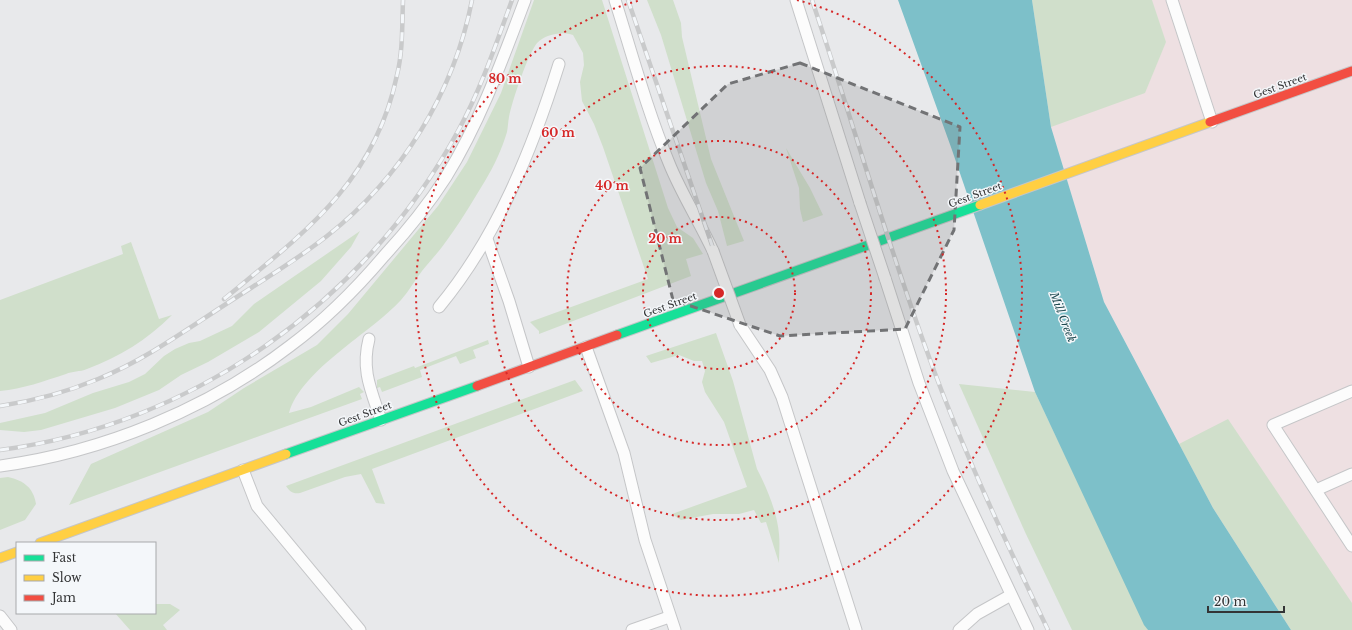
<svg xmlns="http://www.w3.org/2000/svg" width="1352" height="630" font-family="'Libre Baskerville',serif">
  <style>
    .industrial { fill: #eee0e2 }
    .green { fill: #d0dfcb }
    .water { fill: #7dc0c9 }
    .lines { fill: none; stroke-linecap: round; stroke-linejoin: round }
    .lane-casing { stroke: #c5c6c8; stroke-width: 13 }
    .fast-casing { stroke: #c5c6c8; stroke-width: 11 }
    .slow-casing { stroke: #c5c6c8; stroke-width: 11 }
    .jam-casing { stroke: #c5c6c8; stroke-width: 11 }
    .lane { stroke: #fcfcfc; stroke-width: 11 }
    .fast { stroke: #16e098; stroke-width: 9 }
    .slow { stroke: #ffcf43; stroke-width: 9 }
    .jam { stroke: #f24e42; stroke-width: 9 }
    .rail-casing { stroke: #c9cacb; stroke-width: 4.5 }
    .rail { stroke: #f4f7fa; stroke-width: 3; stroke-dasharray: 9; stroke-linecap: butt }
    .lane-bridge-casing { stroke: #c5c6c8; stroke-width: 13; stroke-linecap: butt }
    .lane-bridge { stroke: #fcfcfc; stroke-width: 11 }
    .marked { fill: #727375; fill-opacity: 0.2; stroke: #727375; stroke-width: 3; stroke-dasharray: 8 5; stroke-linejoin: round }
    .ring { fill: none; stroke: #d62828; stroke-width: 2; stroke-dasharray: 2 4 }
    .labels { text-anchor: middle; dominant-baseline: central; stroke-width: 3; stroke-linejoin: round; paint-order: stroke }
    .street-label { font-size: 10px; fill: #333435; stroke: #f4f7fa }
    .water-label { font-size: 11px; font-style: italic; fill: #1d494f; stroke: #f4f7fa }
    .centre { fill: #d62828; stroke: #f4f7fa; stroke-width: 2 }
    .ring-label { font-size: 12px; text-anchor: middle; font-weight: bold; fill: #d62828; stroke: #f4f7fa; stroke-width: 3; stroke-linejoin: round; paint-order: stroke }
  </style>
  <rect width="100%" height="100%" fill="#e8e9eb"/>
  <!-- industrial -->
  <polygon class="industrial" points="1032,0 1352,0 1352,630 1291,630 1213,508 1104,302 1051,127"/>
  <!-- green -->
  <g class="green">
    <path d="M534 0H602L668 208 677 227 693 238 703 254 686 259 691 276 539 334V331L530 322 648 279 603 147 594 124 582 101 580 82 584 65 583 53 573 35C562 31 546 34 537 43 528 54 512 101 509 117 508 122 508 127 507 132 502 149 494 166 485 181 471 204 458 226 442 247 436 255 429 262 422 271 415 280 409 291 401 300 371 333 302 369 289 413L311 407 359 387 364 392 360 394 362 399 69 505 91 464 208 412 244 388 317 345 348 314 438 206 467 162 501 93Z"/>
    <polygon points="647,0 673,0 681,23 682,37 711,159 744,241 727,246 718,211 706,183 661,35"/>
    <polygon points="1032,0 1152,0 1166,42 1145,93 1051,127"/>
    <polygon points="786,148 810,188 823,215 803,222 800,209 799,188"/>
    <polygon points="360,231 351,247 321,281 259,332 208,362 181,375 159,390 115,408 41,430 24,432 0,430 0,423 45,413 93,393 129,382 145,374 164,356 175,349 189,343 200,341 232,326 254,304"/>
    <path d="M131 242 159 319 172 315C147 340 119 357 87 369 80 372 72 371 66 374 44 381 23 389 0 391V300L123 254 121 246Z"/>
    <path d="M716 333 733 381 757 469C767 488 777 512 779 534 780 544 779 554 779 563L766 522 761 523 754 510 739 514H713L681 520 672 514 747 487 724 422 705 392 702 382 705 371 702 361H694L679 355 651 363 646 356Z"/>
    <polygon points="488,340 489,344 473,350 476,358 460,364 456,356 420,370 422,377 382,392 380,387 377,388 377,380 414,366 415,368"/>
    <path d="M575 380 583 391 372 469 385 504 376 503 361 474 345 477 300 493C293 494 290 492 286 486Z"/>
    <polygon points="959,384 1035,392 1148,630 1072,630 1025,532"/>
    <polygon points="1228,419 1352,603 1352,630 1291,630 1213,508 1179,444"/>
    <path d="M8 477C24 481 33 487 36 504L25 520 0 530V478Z"/>
    <polygon points="155,604 170,604 180,610 163,625 167,630 130,630 115,613 155,613"/>
  </g>
  <!-- water -->
  <polygon class="water" points="898,0 1032,0 1051,127 1104,302 1213,508 1291,630 1148,630 1144,625 1035,392 952,150"/>
  <g class="lines">
    <!-- lane casing -->
    <g class="lane-casing">
      <g id="lane">
        <path d="M615 0C632 54 647 110 669 163 681 193 699 221 713 251"/>
        <polyline points="796,0 860,203"/>
        <polyline points="1172,0 1212,122"/>
        <polyline points="487,239 509,301 529,367"/>
        <polyline points="885,278 919,383 953,471 1028,630"/>
        <path d="M439 307C497 237 532 150 559 64"/>
        <polyline points="740,325 770,370 782,397 856,630"/>
        <path d="M369 339C361 370 371 390 381 420"/>
        <polyline points="586,347 624,453 645,540 675,630"/>
        <polyline points="1352,391 1273,425 1352,546"/>
        <path d="M0 466C103 452 208 409 290 346 325 320 356 289 384 256 407 231 428 205 446 177 480 122 502 61 525 0"/>
        <polyline points="243,470 257,506 360,630"/>
        <polyline points="1316,490 1352,474"/>
        <polyline points="0,616 11,630"/>
        <polyline points="632,630 669,617"/>
        <polyline points="959,630 977,614 1011,595"/>
      </g>
    </g>
    <!-- fast casing -->
    <g class="fast-casing">
      <g id="fast">
        <polyline points="617,335 980,205"/>
        <polyline points="286,454 477,386"/>
      </g>
    </g>
    <!-- slow casing -->
    <g class="slow-casing">
      <g id="slow">
        <polyline points="980,205 1210,122"/>
        <polyline points="40,543 286,454"/>
        <polyline points="0,558 17,552"/>
      </g>
    </g>
    <!-- jam casing -->
    <g class="jam-casing">
      <g id="jam">
        <polyline points="1210,122 1352,71"/>
        <polyline points="477,386 617,335"/>
      </g>
    </g>
    <!-- lane -->
    <use href="#lane" class="lane"/>
    <!-- fast -->
    <use href="#fast" class="fast"/>
    <!-- slow -->
    <use href="#slow" class="slow"/>
    <!-- jam -->
    <use href="#jam" class="jam"/>
    <!-- rail casing -->
    <g class="rail-casing">
      <g id="rail">
        <polyline points="628,0 714,251"/>
        <path d="M812 0C852 119 886 240 929 357 963 451 1005 540 1048 630"/>
        <path d="M224 299C303 234 375 182 397 75 403 51 402 25 403 0"/>
        <path d="M0 406C33 401 67 392 98 379 143 361 183 332 223 306 258 283 294 262 327 236 401 178 454 93 472 0"/>
        <path d="M0 450C193 425 366 301 458 131 481 89 496 44 512 0"/>
      </g>
    </g>
    <!-- rail -->
    <use href="#rail" class="rail"/>
    <!-- lane-bridge casing -->
    <g class="lane-bridge-casing">
      <g id="lane-bridge">
        <polyline points="860,203 885,278"/>
        <polyline points="713,251 740,325"/>
      </g>
    </g>
    <!-- lane-bridge -->
    <use href="#lane-bridge" class="lane-bridge"/>
  </g>
  <!-- marked area -->
  <path class="marked" d="M800 63 960 127 954 230 905 329 780 336 673 300 640 168 728 84Z"/>
  <!-- distance rings -->
  <g class="ring">
    <circle cx="719" cy="293" r="76"/>
    <circle cx="719" cy="293" r="152"/>
    <circle cx="719" cy="293" r="227"/>
    <path d="M797 0A303 303 0 1 1 641 0"/>
  </g>
  <g class="labels">
    <!-- street labels -->
    <g class="street-label">
      <text transform="translate(1280 86) rotate(-20)">Gest Street</text>
      <text transform="translate(975 195) rotate(-20)">Gest Street</text>
      <text transform="translate(670 305) rotate(-20)">Gest Street</text>
      <text transform="translate(365 414) rotate(-20)">Gest Street</text>
    </g>
    <!-- water labels -->
    <g class="water-label">
      <text transform="translate(1063 317) rotate(69)">Mill Creek</text>
    </g>
  </g>
  <circle cx="719" cy="293" r="6" class="centre"/>
  <g class="ring-label">
    <text x="505" y="83">80 m</text>
    <text x="558" y="137">60 m</text>
    <text x="612" y="190">40 m</text>
    <text x="665" y="243">20 m</text>
  </g>
  <!-- legend -->
  <rect x="16" y="542" width="140" height="72" fill="#f4f7fa" stroke="#a7a9ab"/>
  <rect x="24" y="555" width="20" height="6" fill="#16e098" stroke="#a7a9ab"/>
  <text x="52" y="562" font-size="12" fill="#333435">Fast</text>
  <rect x="24" y="575" width="20" height="6" fill="#ffcf43" stroke="#a7a9ab"/>
  <text x="52" y="582" font-size="12" fill="#333435">Slow</text>
  <rect x="24" y="595" width="20" height="6" fill="#f24e42" stroke="#a7a9ab"/>
  <text x="52" y="602" font-size="12" fill="#333435">Jam</text>
  <!-- scale -->
  <path d="M1208 606v6h76v-6" fill="none" stroke="#333435" stroke-width="2"/>
  <text x="1214" y="606" font-size="12" fill="#333435" stroke="#f4f7fa" stroke-width="3" paint-order="stroke">20 m</text>
</svg>
